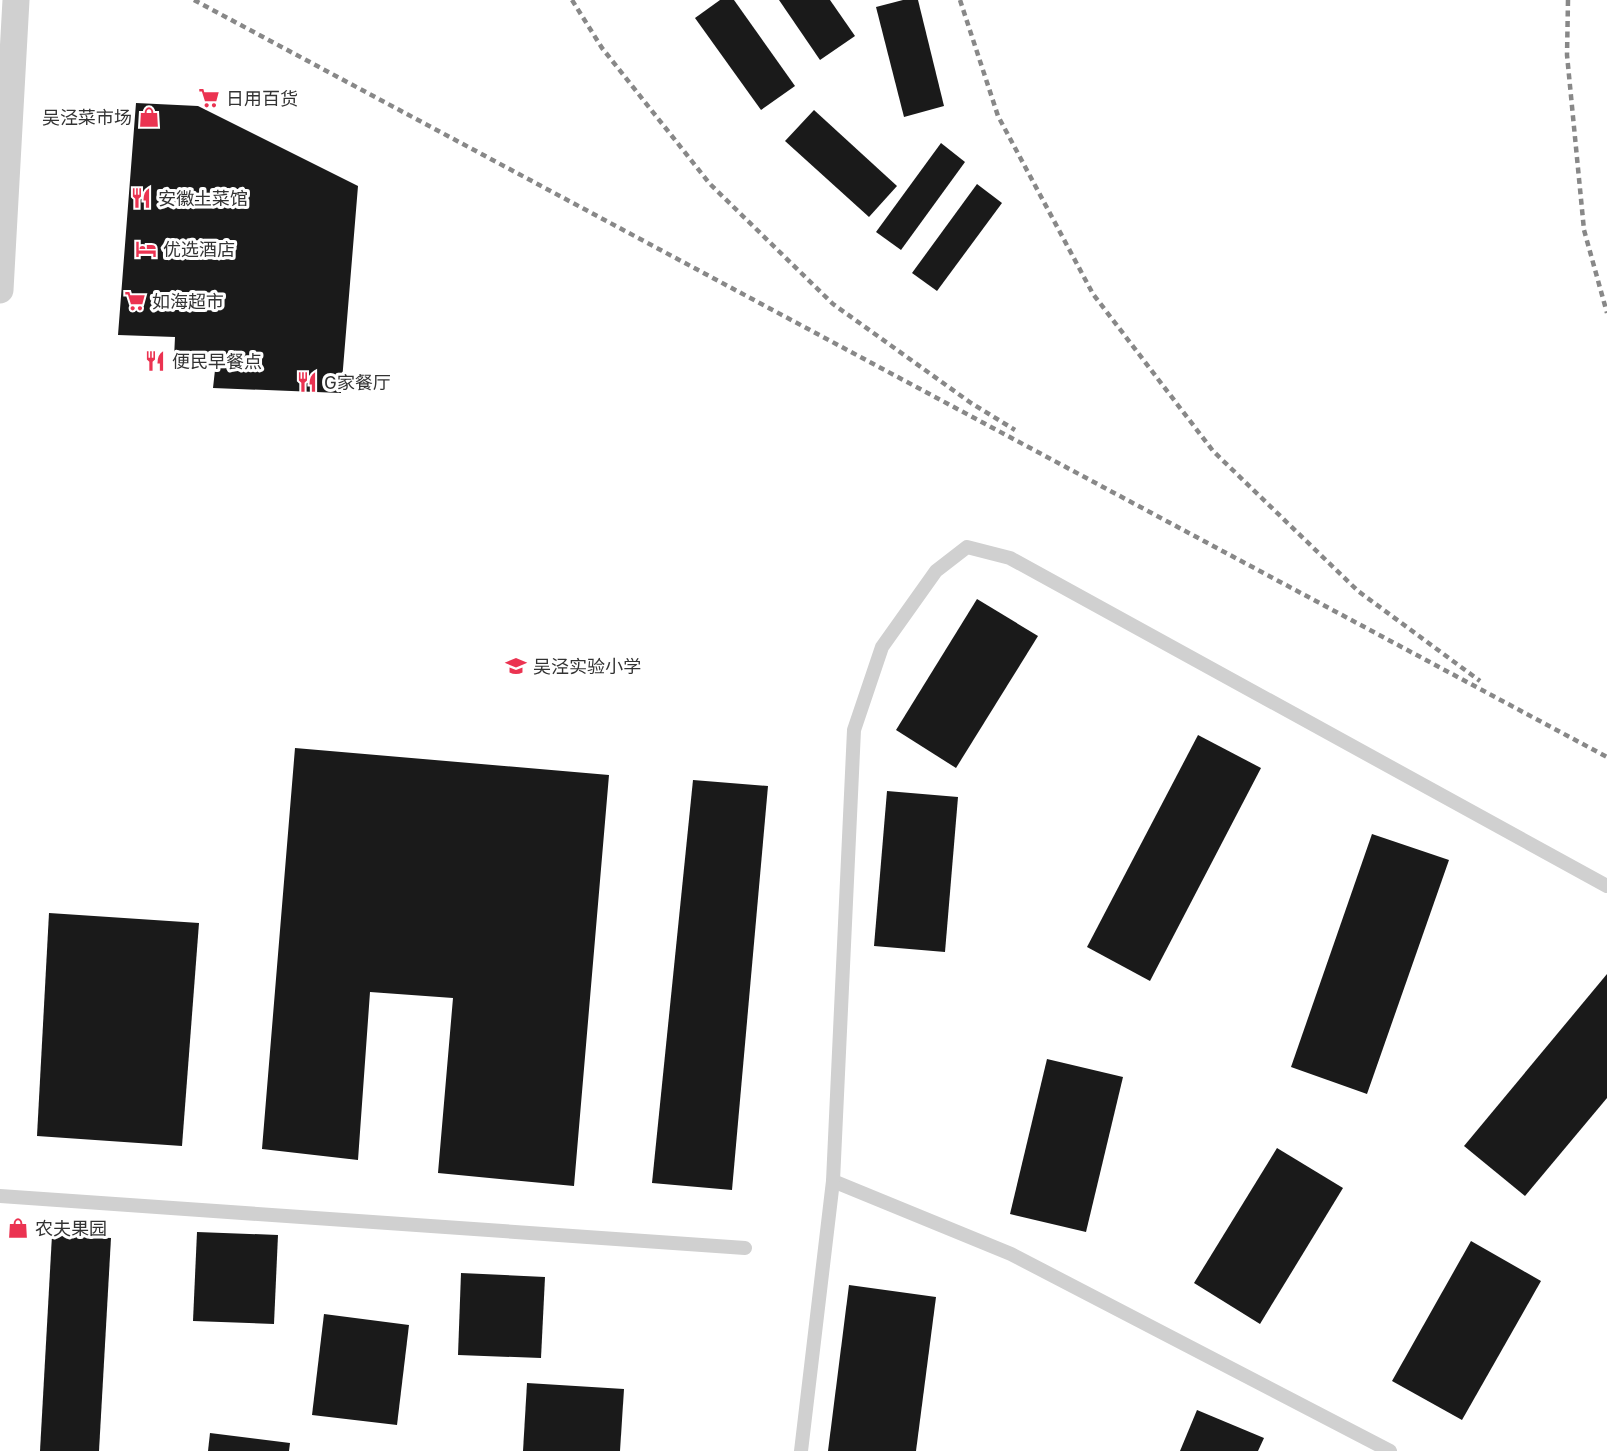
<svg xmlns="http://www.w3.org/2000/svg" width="1607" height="1451" font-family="'Golos Text','Noto Sans SC',sans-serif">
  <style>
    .building { fill: #1a1a1a }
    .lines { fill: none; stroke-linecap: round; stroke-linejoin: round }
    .lane { stroke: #d0d0d0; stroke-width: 14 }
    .street { stroke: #d0d0d0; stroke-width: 27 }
    .rail { stroke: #888; stroke-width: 4.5; stroke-dasharray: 6 4.5; stroke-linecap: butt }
    .labels { text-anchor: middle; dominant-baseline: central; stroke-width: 6; stroke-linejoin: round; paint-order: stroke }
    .poi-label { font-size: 18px; fill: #333; stroke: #fff; text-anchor: start }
  </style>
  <rect width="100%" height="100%" fill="#fff"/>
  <!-- building -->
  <g class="building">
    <polygon points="720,0 734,0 795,86 761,110 695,18"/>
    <polygon points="779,0 830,0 855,36 820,60"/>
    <polygon points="903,0 918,0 944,106 904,117 876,7"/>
    <polygon points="136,103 198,106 358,186 341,393 213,388 216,361 174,358 175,337 118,335"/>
    <polygon points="814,110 897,186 869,217 785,141"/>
    <polygon points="941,143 965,162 901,250 876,232"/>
    <polygon points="977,184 1002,203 937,291 912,273"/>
    <polygon points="977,599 1038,636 956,768 896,730"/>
    <polygon points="1198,735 1261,768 1150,981 1087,947"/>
    <polygon points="295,748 609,775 574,1186 438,1173 453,998 370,992 358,1160 262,1149"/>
    <polygon points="693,780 768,786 732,1190 652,1183"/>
    <polygon points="887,791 958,797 945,952 874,946"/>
    <polygon points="1372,834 1449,860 1367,1094 1291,1067"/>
    <polygon points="49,913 199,923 182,1146 37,1136"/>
    <polygon points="1607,974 1607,1098 1525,1196 1464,1146"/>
    <polygon points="1047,1059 1123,1077 1086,1232 1010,1214"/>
    <polygon points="1277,1148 1343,1188 1260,1324 1194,1283"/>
    <polygon points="197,1232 278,1235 274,1324 193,1321"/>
    <polygon points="52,1235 111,1238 99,1451 40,1451"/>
    <polygon points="1471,1241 1541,1281 1462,1420 1392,1381"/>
    <polygon points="461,1273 545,1277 541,1358 458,1355"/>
    <polygon points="849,1285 936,1297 916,1451 828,1451"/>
    <polygon points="324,1314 409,1325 397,1425 312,1415"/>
    <polygon points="527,1383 624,1389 620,1451 523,1451"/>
    <polygon points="1197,1410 1264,1438 1258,1451 1180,1451"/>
    <polygon points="210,1433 290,1443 289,1451 208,1451"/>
  </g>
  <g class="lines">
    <!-- lane -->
    <g class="lane">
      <polyline points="833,1181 1011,1254 1390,1451"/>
      <polyline points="0,1196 745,1248"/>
      <polyline points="801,1451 833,1181 854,730 882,647 936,571 967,547 1010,558 1607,886"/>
    </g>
    <!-- street -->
    <polyline class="street" points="0,290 16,0"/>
    <!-- rail -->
    <g class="rail">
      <polyline points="194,0 1607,757"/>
      <polyline points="572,0 602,48 710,184 833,304 971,403 1015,430"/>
      <polyline points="960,0 998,116 1093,294 1213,451 1358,591 1480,681"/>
      <polyline points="1568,0 1567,55 1584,230 1607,313"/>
    </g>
  </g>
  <!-- icons -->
  <defs>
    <g id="supermarket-bare" transform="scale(1.62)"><path d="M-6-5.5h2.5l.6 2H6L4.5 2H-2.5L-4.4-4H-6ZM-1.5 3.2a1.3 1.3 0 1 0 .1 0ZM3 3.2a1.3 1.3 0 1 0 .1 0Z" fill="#eb3351" stroke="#fff" stroke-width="2.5" paint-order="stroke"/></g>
    <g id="shop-bare" transform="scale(1.62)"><path d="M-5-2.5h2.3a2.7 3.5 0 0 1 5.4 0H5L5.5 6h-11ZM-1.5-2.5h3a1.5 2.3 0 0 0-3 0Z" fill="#eb3351" stroke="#fff" stroke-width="2.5" paint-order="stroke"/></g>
    <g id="restaurant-bare" transform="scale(1.62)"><path d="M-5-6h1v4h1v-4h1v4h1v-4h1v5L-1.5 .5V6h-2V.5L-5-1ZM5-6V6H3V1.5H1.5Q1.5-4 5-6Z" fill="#eb3351" stroke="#fff" stroke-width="2.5" paint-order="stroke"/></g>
    <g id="hotel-bare" transform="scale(1.62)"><path d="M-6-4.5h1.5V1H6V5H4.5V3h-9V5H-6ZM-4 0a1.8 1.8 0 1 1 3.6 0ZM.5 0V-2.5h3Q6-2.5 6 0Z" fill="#eb3351" stroke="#fff" stroke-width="2.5" paint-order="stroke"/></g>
    <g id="school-bare" transform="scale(1.62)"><path d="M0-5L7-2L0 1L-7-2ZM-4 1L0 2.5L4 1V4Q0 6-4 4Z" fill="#eb3351" stroke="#fff" stroke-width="2.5" paint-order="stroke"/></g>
  </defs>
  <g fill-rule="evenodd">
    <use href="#supermarket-bare" x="209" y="98"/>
    <use href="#shop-bare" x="149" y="117"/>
    <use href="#restaurant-bare" x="141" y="198"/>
    <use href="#hotel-bare" x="146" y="249"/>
    <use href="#supermarket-bare" x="135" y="301"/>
    <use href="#restaurant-bare" x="155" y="361"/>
    <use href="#restaurant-bare" x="307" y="382"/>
    <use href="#school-bare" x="516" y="666"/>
    <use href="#shop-bare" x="18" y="1228"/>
  </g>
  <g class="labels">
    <!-- poi labels -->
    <g class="poi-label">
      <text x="226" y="98">日用百货</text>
      <text x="132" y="117" text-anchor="end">吴泾菜市场</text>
      <text x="158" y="198">安徽土菜馆</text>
      <text x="163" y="249">优选酒店</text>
      <text x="152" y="301">如海超市</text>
      <text x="172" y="361">便民早餐点</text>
      <text x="324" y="382">G家餐厅</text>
      <text x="533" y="666">吴泾实验小学</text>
      <text x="35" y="1228">农夫果园</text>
    </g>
  </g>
</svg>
